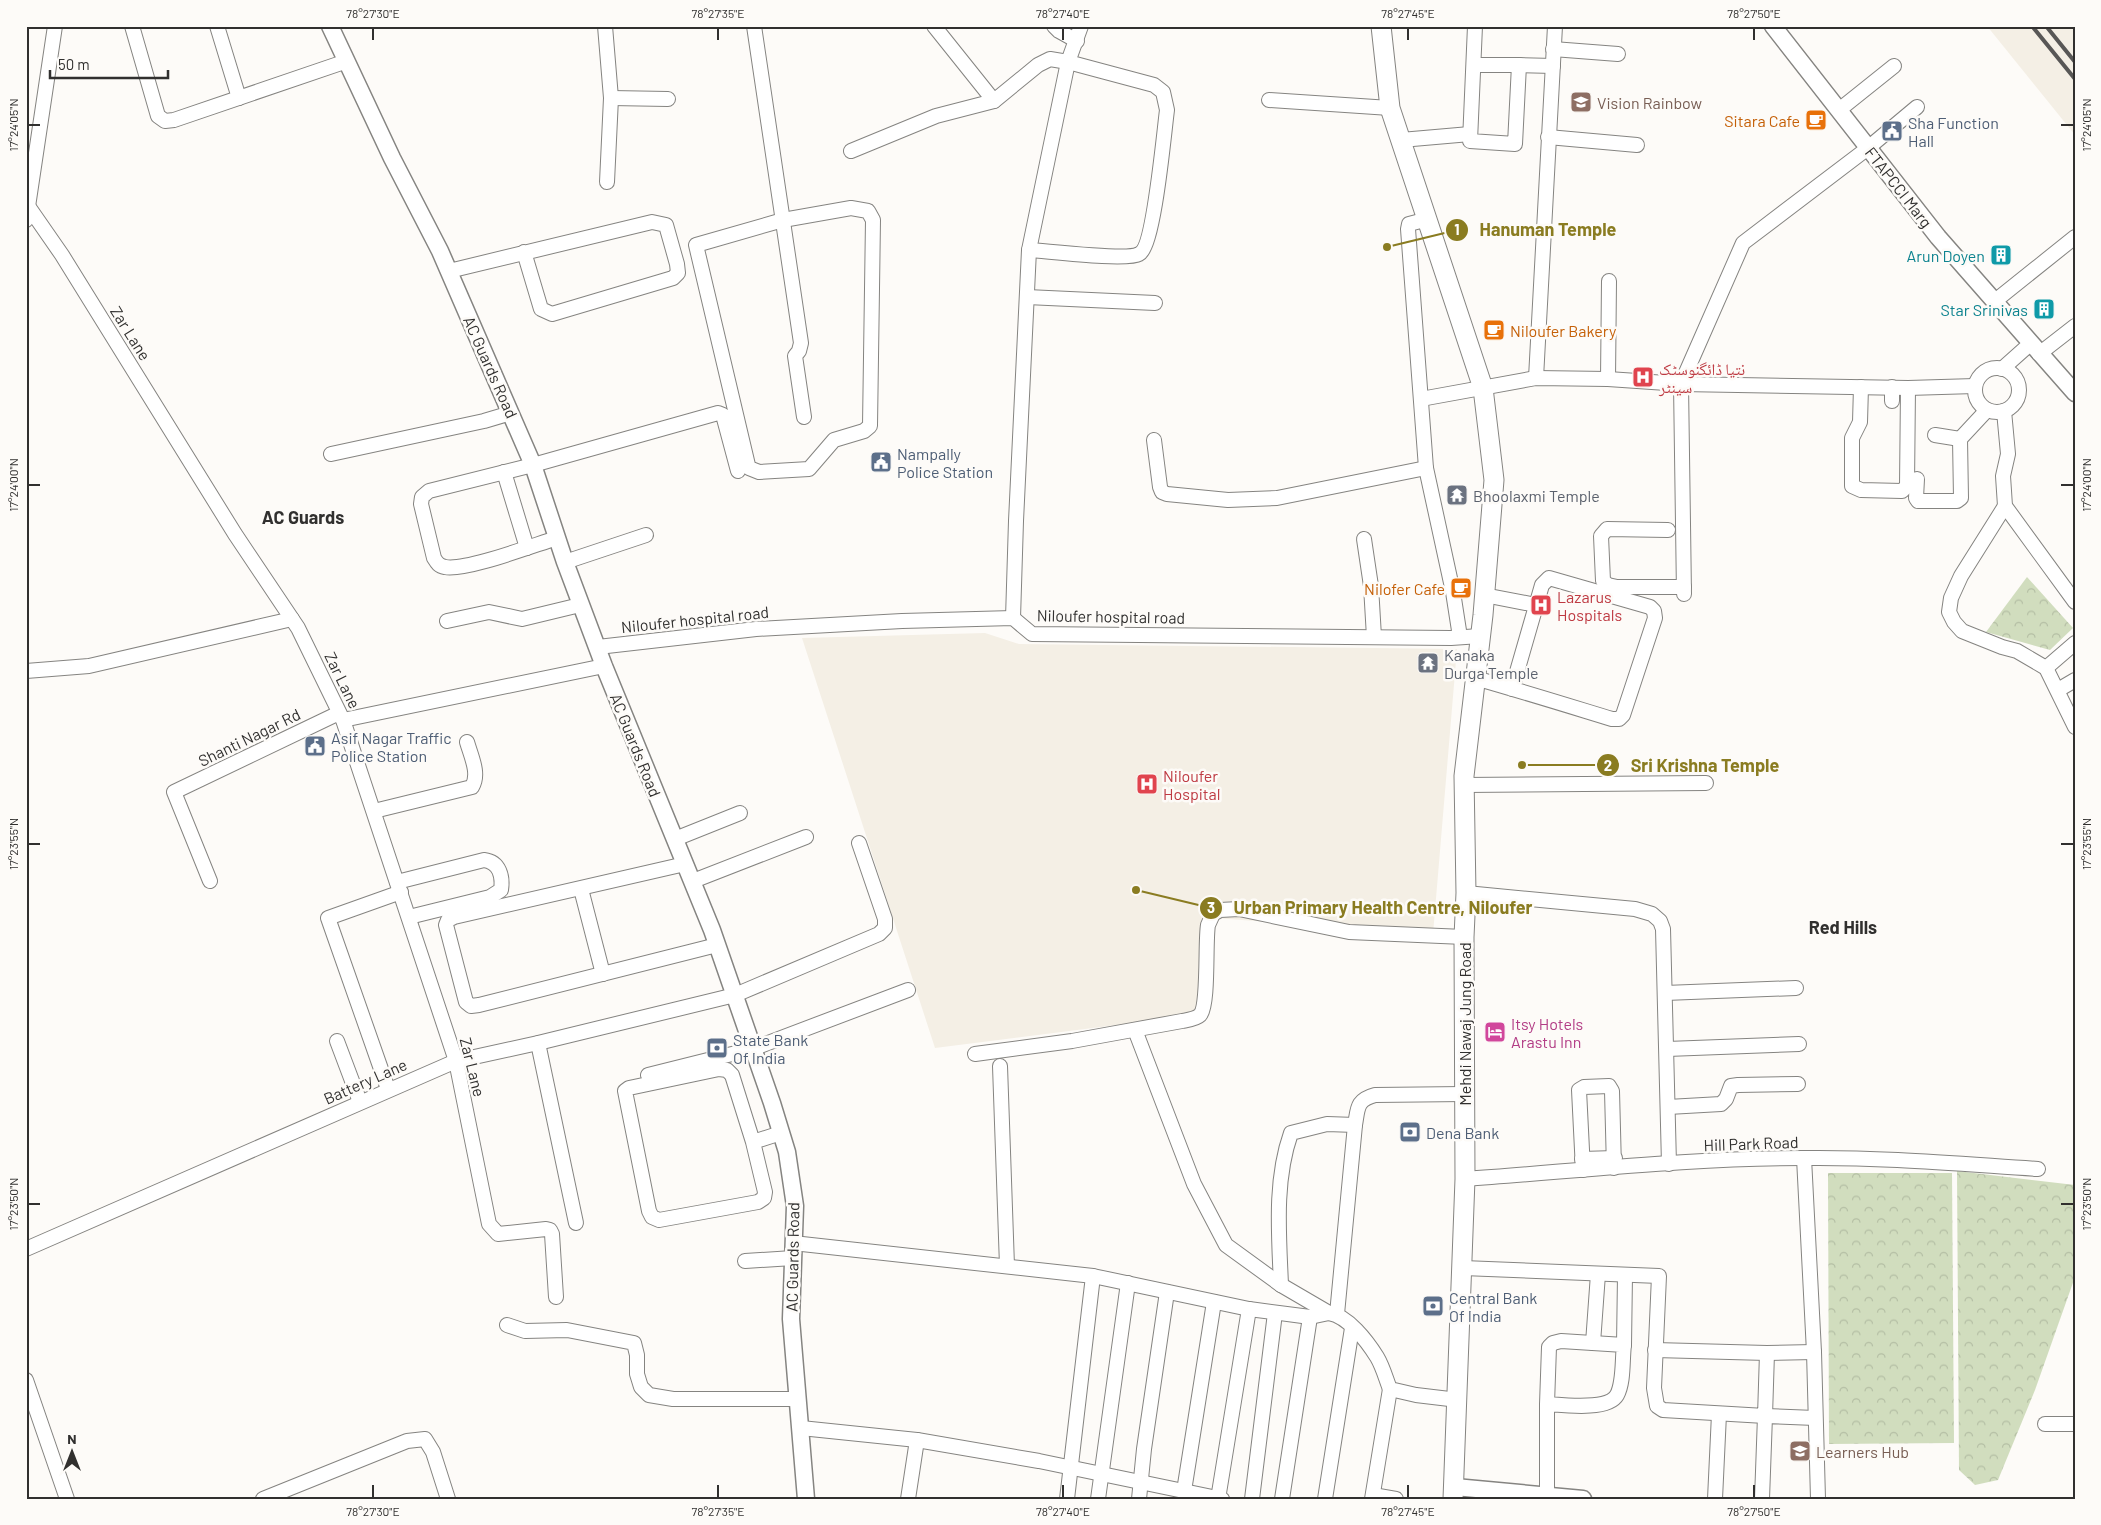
<svg xmlns="http://www.w3.org/2000/svg" width="2101" height="1525" font-family="Barlow,'Noto Naskh Arabic',sans-serif">
  <style>
    .built { fill: #f4efe5 }
    .forest { fill: url(#forest-crowns) }
    .lines { fill: none; stroke-linecap: round; stroke-linejoin: round }
    .minor-casing { stroke: #858481; stroke-width: 16 }
    .tertiary-casing { stroke: #858481; stroke-width: 19 }
    .secondary-casing { stroke: #858481; stroke-width: 21 }
    .minor { stroke: #fff; stroke-width: 14 }
    .tertiary { stroke: #fff; stroke-width: 16 }
    .secondary { stroke: #fff; stroke-width: 19 }
    .rail { stroke: #585756; stroke-width: 4 }
    .ticks { fill: none; stroke: #31302f; stroke-width: 2 }
    .labels { text-anchor: middle; dominant-baseline: central; stroke-width: 5; stroke-linejoin: round; paint-order: stroke }
    .education-label { font-size: 16px; fill: #785e54; stroke: #fdfbf8; text-anchor: start }
    .food-label { font-size: 16px; fill: #c56008; stroke: #fdfbf8; text-anchor: end }
    .service-label { font-size: 16px; fill: #4e5e75; stroke: #fdfbf8; text-anchor: start }
    .street-label { font-size: 16px; fill: #31302f; stroke: #fdfbf8 }
    .culture-label { font-size: 16px; fill: #0d838f; stroke: #fdfbf8; text-anchor: end }
    .health-label { font-size: 16px; fill: #be3a42; stroke: #fdfbf8; text-anchor: start }
    .worship-label { font-size: 16px; fill: #5b616d; stroke: #fdfbf8; text-anchor: start }
    .hotel-label { font-size: 16px; fill: #b23c85; stroke: #fdfbf8; text-anchor: start }
    .neighbourhood-label { font-size: 18px; font-weight: bold; fill: #31302f; stroke: #fdfbf8 }
    .leader { fill: none; stroke: #8a7c21; stroke-width: 2 }
    .callout-dot { fill: #8a7c21; stroke: #fdfbf8; stroke-width: 2 }
    .mark-label { font-size: 15px; text-anchor: middle; font-weight: bold; fill: #fff }
    .callout-label { font-size: 18px; text-anchor: middle; font-weight: bold; fill: #8a7c21; stroke: #fdfbf8; stroke-width: 5; stroke-linejoin: round; paint-order: stroke }
    .neatline { fill: none; stroke: #31302f; stroke-width: 2 }
    .ticks-label { font-size: 12px; text-anchor: middle; fill: #31302f }
  </style>
  <defs>
    <pattern id="forest-crowns" width="20" height="18" patternUnits="userSpaceOnUse" patternTransform="scale(1.25)"><rect width="20" height="18" fill="#d1ddbe"/><path d="M2 6a3 3 0 1 1 6 0M12 15a3 3 0 1 1 6 0" fill="none" stroke="#b4bea4"/></pattern>
  </defs>
  <rect width="100%" height="100%" fill="#fdfbf8"/>
  <!-- built -->
  <g class="built">
    <polygon points="1987,26 2075,26 2075,135"/>
    <polygon points="985,633 1019,644 1457,649 1433,934 1215,918 1203,1014 935,1048 802,638"/>
  </g>
  <!-- forest -->
  <g class="forest">
    <polygon points="2027,577 2073,628 2050,650 1986,632"/>
    <polygon points="1957,1171 2075,1185 2075,1277 2035,1390 1998,1480 1975,1485 1959,1470"/>
    <polygon points="1828,1173 1952,1173 1954,1443 1829,1444"/>
  </g>
  <g class="lines">
    <!-- minor casing -->
    <g class="minor-casing">
      <g id="minor">
        <polyline points="132,26 158,116 165,121 174,120 347,61"/>
        <polyline points="217,26 239,98"/>
        <polyline points="605,26 611,98 607,182"/>
        <polyline points="754,26 801,343 799,351 795,356 804,417"/>
        <polyline points="934,26 994,101"/>
        <polyline points="1054,26 1059,31 1077,41"/>
        <polyline points="1553,49 1618,54"/>
        <polyline points="1474,65 1519,65 1515,144 1470,141 1475,26"/>
        <polyline points="1519,65 1553,66"/>
        <polyline points="611,98 668,99"/>
        <polyline points="1269,100 1390,108"/>
        <polyline points="1839,110 1894,66"/>
        <polyline points="1548,137 1637,145"/>
        <polyline points="1401,140 1470,134"/>
        <path d="M851 151 936 116 994 101 1038 65 1050 59 1068 62 1154 85 1163 92 1167 110C1164 132 1154 247 1139 254 1127 261 1047 251 1029 250"/>
        <polyline points="28,206 62,255 235,534 298,628 343,720 456,1061 489,1224 498,1234 546,1229 550,1230 552,1234 556,1297"/>
        <polygon points="851,208 868,211 873,220 870,426 864,431 834,440 809,469 759,472 749,468 748,465 696,245 783,220"/>
        <polyline points="1428,219 1409,224 1408,229 1426,468 1453,592 1460,637"/>
        <polyline points="26,220 55,26"/>
        <polyline points="449,271 652,222 666,225 677,264 678,273 673,278 552,314 541,309 524,252"/>
        <polyline points="1027,297 1155,303"/>
        <polyline points="1995,301 2075,237"/>
        <polyline points="2039,354 2075,326"/>
        <circle cx="1997" cy="390" r="22"/>
        <polyline points="2002,369 2030,344"/>
        <polyline points="1536,378 1555,26"/>
        <polyline points="1608,379 1609,281"/>
        <polyline points="1861,387 1860,422 1852,438 1852,486 1861,490 1902,491 1907,486 1908,388"/>
        <polyline points="1421,399 1536,378 1608,379 1681,384 1908,388 1975,386"/>
        <polyline points="1892,401 1892,387"/>
        <polyline points="2004,411 2008,454 2003,476 2005,506 2075,602"/>
        <polyline points="1935,435 1960,439"/>
        <polyline points="1154,440 1160,487 1162,492 1167,494 1228,500 1277,498 1426,468"/>
        <polyline points="331,454 484,421 511,413"/>
        <polyline points="504,472 527,548"/>
        <polyline points="1917,479 1916,498 1918,501 1957,501 1961,498 1960,439 1987,410"/>
        <polyline points="2005,506 1961,576 1951,598 1949,612 1954,622 1962,631 2002,647 2017,651 2046,668 2075,727"/>
        <polyline points="1668,530 1607,529 1601,536 1603,581 1608,585 1617,587 1684,587"/>
        <path d="M557 538C534 545 466 571 445 567 439 566 437 563 434 558L421 504 422 497 429 491 533 465 718 413 723 415 738 471"/>
        <polyline points="1364,539 1371,586 1374,637"/>
        <polyline points="565,562 646,535"/>
        <polyline points="1684,594 1681,384 1743,243 1868,148 1917,107"/>
        <polyline points="1484,595 1536,605"/>
        <polyline points="1013,618 1016,521 1029,250 1068,62 1081,26"/>
        <polyline points="447,621 489,612 522,619 580,605"/>
        <polyline points="598,647 756,629 902,621 1013,618 1032,634 1451,638 1480,636"/>
        <polyline points="2046,668 2075,643"/>
        <polyline points="26,671 89,666 292,619"/>
        <path d="M1475 678C1521 691 1566 705 1612 719H1619L1623 715 1655 618 1654 611 1650 607 1549 578 1542 585 1512 689"/>
        <polyline points="2058,690 2075,680"/>
        <polyline points="343,720 604,666"/>
        <polyline points="1464,785 1706,783"/>
        <path d="M374 811 472 787C480 774 471 756 467 742"/>
        <polyline points="675,839 740,813"/>
        <polyline points="685,864 454,917 448,920 446,925 466,1002 471,1006 479,1005 717,945"/>
        <polyline points="210,881 174,792 339,713"/>
        <polyline points="693,881 806,837"/>
        <path d="M397 882 484 860C500 862 503 877 501 890L490 897 409 917"/>
        <polyline points="581,889 603,974"/>
        <polyline points="1466,893 1635,909 1652,914 1660,921 1663,929 1669,1164"/>
        <polyline points="1665,993 1796,988"/>
        <path d="M1135 1030 1194 1184 1226 1245 1281 1285 1329 1313C1348 1316 1367 1341 1377 1357 1383 1367 1386 1379 1390 1389L1416 1395 1458 1400"/>
        <polyline points="337,1041 360,1102"/>
        <polyline points="538,1043 576,1223"/>
        <polyline points="1667,1049 1799,1044"/>
        <path d="M975 1054 1072 1041 1182 1021C1187 1020 1196 1019 1200 1015 1209 1005 1205 941 1208 925L1213 914 1220 910 1239 909 1349 932 1464 937"/>
        <polyline points="1000,1066 1007,1266"/>
        <polyline points="648,1075 752,1049 908,990"/>
        <polyline points="388,1089 328,918 401,892"/>
        <polyline points="1668,1107 1721,1104 1726,1099 1731,1086 1738,1085 1798,1084"/>
        <polyline points="753,1142 765,1192 764,1198 758,1202 659,1220 652,1217 649,1211 625,1091 629,1088 719,1069 727,1070 732,1075 753,1142 781,1133"/>
        <polyline points="1804,1158 1814,1352 1818,1499"/>
        <polyline points="1582,1159 1615,1158"/>
        <polyline points="1583,1170 1579,1090 1584,1087 1609,1086 1612,1091 1614,1168"/>
        <path d="M1465 1179C1578 1171 1691 1158 1804 1158 1882 1157 1960 1164 2038 1169"/>
        <polyline points="793,1243 1093,1276 1249,1309 1310,1317 1329,1313"/>
        <polyline points="26,1249 456,1061 538,1043 735,995 879,934 885,928 885,919 859,843"/>
        <polyline points="745,1261 793,1258"/>
        <polyline points="1463,1268 1659,1276 1654,1388 1657,1406 1663,1410 1765,1416 1767,1353"/>
        <path d="M1281 1285C1279 1235 1274 1181 1291 1133L1327 1124 1355 1125"/>
        <path d="M1337 1314 1355 1125C1358 1109 1356 1100 1375 1095L1464 1094"/>
        <polyline points="507,1325 525,1331 567,1330 634,1343 637,1355 637,1374 641,1387 649,1395 673,1399 798,1399"/>
        <polyline points="1593,1343 1598,1274"/>
        <polyline points="1624,1345 1625,1275"/>
        <polyline points="1655,1350 1767,1353 1814,1352"/>
        <polyline points="26,1380 67,1499"/>
        <path d="M1547 1404C1563 1405 1608 1411 1617 1395 1624 1382 1622 1360 1624 1345L1561 1341 1553 1343 1549 1347 1547 1404V1495"/>
        <polyline points="2045,1424 2075,1424"/>
        <polyline points="801,1428 917,1440 1039,1461 1222,1499"/>
        <polyline points="1184,1491 1214,1302"/>
        <polyline points="1373,1495 1396,1499"/>
        <polyline points="263,1499 407,1441 425,1439 433,1452 448,1499"/>
        <polyline points="908,1499 917,1440"/>
        <polyline points="1067,1499 1093,1276"/>
        <polyline points="1098,1499 1128,1283"/>
        <polyline points="1139,1499 1144,1449 1167,1292"/>
        <polyline points="1218,1499 1249,1309"/>
        <polyline points="1252,1499 1275,1313"/>
        <polyline points="1282,1499 1310,1317"/>
        <polyline points="1325,1499 1352,1328"/>
        <polyline points="1372,1499 1390,1389"/>
        <polyline points="1715,1499 1719,1414"/>
        <polyline points="1762,1499 1765,1416 1815,1418"/>
      </g>
    </g>
    <!-- tertiary casing -->
    <g class="tertiary-casing">
      <g id="tertiary">
        <polyline points="330,26 392,158 440,251 533,465 565,562 604,666 712,930 772,1103 787,1152 795,1206 791,1319 806,1499"/>
        <polyline points="1773,26 1938,237 2075,393"/>
        <polyline points="1455,1487 1583,1499"/>
      </g>
    </g>
    <!-- secondary casing -->
    <g class="secondary-casing">
      <polyline id="secondary" points="1381,26 1390,108 1483,388 1494,480 1483,615 1464,776 1466,893 1464,937 1465,1179 1453,1499"/>
    </g>
    <!-- minor -->
    <use href="#minor" class="minor"/>
    <!-- tertiary -->
    <use href="#tertiary" class="tertiary"/>
    <!-- secondary -->
    <use href="#secondary" class="secondary"/>
    <!-- rail -->
    <g class="rail">
      <polyline points="2032,26 2075,79"/>
      <polyline points="2046,26 2075,62"/>
    </g>
  </g>
  <!-- ticks -->
  <path class="ticks" d="M373 28V40M718 28V40M1063 28V40M1408 28V40M1754 28V40M28 125H40M2061 125H2074M28 485H40M2061 485H2074M28 844H40M2061 844H2074M28 1204H40M2061 1204H2074M373 1485V1498M718 1485V1498M1063 1485V1498M1408 1485V1498M1754 1485V1498"/>
  <!-- icons -->
  <defs>
    <g id="school-square" transform="scale(1.125)"><rect x="-9" y="-9" width="18" height="18" rx="4" fill="#8d6e63" stroke="#fdfbf8"/><path d="M0-5L7-2L0 1L-7-2ZM-4 1L0 2.5L4 1V4Q0 6-4 4Z" fill="#fff"/></g>
    <g id="cafe-square" transform="scale(1.125)"><rect x="-9" y="-9" width="18" height="18" rx="4" fill="#e8710a" stroke="#fdfbf8"/><path d="M-5.5-4.5H6V0H3Q3 3.5 0 3.5H-2.5Q-5.5 3.5-5.5 0ZM3-3.2v2h1.7v-2ZM-6 4.5H4V6H-6Z" fill="#fff"/></g>
    <g id="civic-square" transform="scale(1.125)"><rect x="-9" y="-9" width="18" height="18" rx="4" fill="#5c6f8a" stroke="#fdfbf8"/><path d="M-.6-6.5H3V-4.5H.6V-3L4-1V1h2V6H-6V1h2V-1L-.6-3ZM-1.2 2.5V6h2.4V2.5Z" fill="#fff"/></g>
    <g id="building-square" transform="scale(1.125)"><rect x="-9" y="-9" width="18" height="18" rx="4" fill="#0f9aa8" stroke="#fdfbf8"/><path d="M-4-6H4V6H1V3H-1V6H-4ZM-2.5-4.3h1.7v1.8h-1.7ZM.8-4.3h1.7v1.8H.8ZM-2.5-1h1.7V.8h-1.7ZM.8-1h1.7V.8H.8Z" fill="#fff"/></g>
    <g id="hospital-square" transform="scale(1.125)"><rect x="-9" y="-9" width="18" height="18" rx="4" fill="#e0444e" stroke="#fdfbf8"/><path d="M-5-5h3v3.5h4V-5h3V5h-3V1.5h-4V5h-3Z" fill="#fff"/></g>
    <g id="temple-square" transform="scale(1.125)"><rect x="-9" y="-9" width="18" height="18" rx="4" fill="#6b7280" stroke="#fdfbf8"/><path d="M0-6L5-2H3V0L6.5 2.5H4V6H1.5V3h-3V6H-4V2.5H-6.5L-3 0V-2H-5Z" fill="#fff"/></g>
    <g id="hotel-square" transform="scale(1.125)"><rect x="-9" y="-9" width="18" height="18" rx="4" fill="#d1479c" stroke="#fdfbf8"/><path d="M-6-4.5h1.5V1H6V5H4.5V3h-9V5H-6ZM-4 0a1.8 1.8 0 1 1 3.6 0ZM.5 0V-2.5h3Q6-2.5 6 0Z" fill="#fff"/></g>
    <g id="bank-square" transform="scale(1.125)"><rect x="-9" y="-9" width="18" height="18" rx="4" fill="#5c6f8a" stroke="#fdfbf8"/><path d="M-6-4H6V4H-6ZM0-2.3a2.3 2.3 0 1 0 0 4.6a2.3 2.3 0 1 0 0-4.6Z" fill="#fff"/></g>
  </defs>
  <g fill-rule="evenodd">
    <use href="#school-square" x="1581" y="102"/>
    <use href="#cafe-square" x="1816" y="120"/>
    <use href="#civic-square" x="1892" y="131"/>
    <use href="#building-square" x="2001" y="255"/>
    <use href="#building-square" x="2044" y="309"/>
    <use href="#cafe-square" x="1494" y="330"/>
    <use href="#hospital-square" x="1643" y="377"/>
    <use href="#civic-square" x="881" y="462"/>
    <use href="#temple-square" x="1457" y="495"/>
    <use href="#cafe-square" x="1461" y="588"/>
    <use href="#hospital-square" x="1541" y="605"/>
    <use href="#temple-square" x="1428" y="663"/>
    <use href="#civic-square" x="315" y="746"/>
    <use href="#hospital-square" x="1147" y="784"/>
    <use href="#hotel-square" x="1495" y="1032"/>
    <use href="#bank-square" x="717" y="1048"/>
    <use href="#bank-square" x="1410" y="1132"/>
    <use href="#bank-square" x="1433" y="1306"/>
    <use href="#school-square" x="1800" y="1451"/>
  </g>
  <g class="labels">
    <!-- education labels -->
    <g class="education-label">
      <text x="1597" y="102">Vision Rainbow</text>
      <text x="1816" y="1451">Learners Hub</text>
    </g>
    <!-- food labels -->
    <g class="food-label">
      <text x="1800" y="120">Sitara Cafe</text>
      <text x="1510" y="330" text-anchor="start">Niloufer Bakery</text>
      <text x="1445" y="588">Nilofer Cafe</text>
    </g>
    <!-- service labels -->
    <g class="service-label">
      <text x="1908" y="122">Sha Function<tspan x="1908" dy="18">Hall</tspan></text>
      <text x="897" y="453">Nampally<tspan x="897" dy="18">Police Station</tspan></text>
      <text x="331" y="737">Asif Nagar Traffic<tspan x="331" dy="18">Police Station</tspan></text>
      <text x="733" y="1039">State Bank<tspan x="733" dy="18">Of India</tspan></text>
      <text x="1426" y="1132">Dena Bank</text>
      <text x="1449" y="1297">Central Bank<tspan x="1449" dy="18">Of India</tspan></text>
    </g>
    <!-- street labels -->
    <g class="street-label">
      <text transform="translate(1899 187) rotate(52)">FTAPCCI Marg</text>
      <text transform="translate(131 333) rotate(58)">Zar Lane</text>
      <text transform="translate(491 367) rotate(66)">AC Guards Road</text>
      <text transform="translate(1111 616) rotate(1)">Niloufer hospital road</text>
      <text transform="translate(695 619) rotate(-6)">Niloufer hospital road</text>
      <text transform="translate(343 680) rotate(64)">Zar Lane</text>
      <text transform="translate(249 737) rotate(-26)">Shanti Nagar Rd</text>
      <text transform="translate(636 745) rotate(68)">AC Guards Road</text>
      <text transform="translate(1464 1024) rotate(-90)">Mehdi Nawaj Jung Road</text>
      <text transform="translate(473 1067) rotate(76)">Zar Lane</text>
      <text transform="translate(365 1081) rotate(-24)">Battery Lane</text>
      <text transform="translate(1751 1143) rotate(-2)">Hill Park Road</text>
      <text transform="translate(792 1257) rotate(-89)">AC Guards Road</text>
    </g>
    <!-- culture labels -->
    <g class="culture-label">
      <text x="1985" y="255">Arun Doyen</text>
      <text x="2028" y="309">Star Srinivas</text>
    </g>
    <!-- health labels -->
    <g class="health-label">
      <text x="1659" y="368">نتیا ڈائگنوسٹک<tspan x="1659" dy="18">سینٹر</tspan></text>
      <text x="1557" y="596">Lazarus<tspan x="1557" dy="18">Hospitals</tspan></text>
      <text x="1163" y="775">Niloufer<tspan x="1163" dy="18">Hospital</tspan></text>
    </g>
    <!-- worship labels -->
    <g class="worship-label">
      <text x="1473" y="495">Bhoolaxmi Temple</text>
      <text x="1444" y="654">Kanaka<tspan x="1444" dy="18">Durga Temple</tspan></text>
    </g>
    <!-- hotel labels -->
    <g class="hotel-label">
      <text x="1511" y="1023">Itsy Hotels<tspan x="1511" dy="18">Arastu Inn</tspan></text>
    </g>
    <!-- neighbourhood labels -->
    <g class="neighbourhood-label">
      <text x="303" y="517">AC Guards</text>
      <text x="1843" y="927">Red Hills</text>
    </g>
  </g>
  <!-- callouts -->
  <path class="leader" d="M1387 247L1457 230M1522 765L1608 765M1136 890L1211 908"/>
  <g class="callout-dot">
    <circle cx="1387" cy="247" r="5"/>
    <circle cx="1522" cy="765" r="5"/>
    <circle cx="1136" cy="890" r="5"/>
    <circle cx="1457" cy="230" r="12"/>
    <circle cx="1608" cy="765" r="12"/>
    <circle cx="1211" cy="908" r="12"/>
  </g>
  <g class="mark-label">
    <text x="1457" y="235">1</text>
    <text x="1608" y="771">2</text>
    <text x="1211" y="913">3</text>
  </g>
  <g class="callout-label">
    <text x="1548" y="236">Hanuman Temple</text>
    <text x="1705" y="772">Sri Krishna Temple</text>
    <text x="1383" y="914">Urban Primary Health Centre, Niloufer</text>
  </g>
  <!-- border -->
  <rect width="2101" height="1525" fill="none" stroke="#fdfbf8" stroke-width="55"/>
  <!-- north arrow -->
  <g transform="translate(72 1452)" stroke="#fdfbf8" stroke-width="4" paint-order="stroke">
  <path d="M0-4L9 19L0 12L-9 19Z" fill="#31302f"/>
  <text y="-8" font-size="14" font-weight="bold" text-anchor="middle" fill="#31302f">N</text>
  </g>
  <!-- scale -->
  <path d="M50 70v8h118v-8" fill="none" stroke="#31302f" stroke-width="2.5"/>
  <text x="58" y="70" font-size="15" fill="#31302f" stroke="#fdfbf8" stroke-width="4" paint-order="stroke">50 m</text>
  <rect x="28" y="28" width="2046" height="1470" class="neatline"/>
  <g class="ticks-label">
    <text x="373" y="18">78°27'30"E</text>
    <text x="718" y="18">78°27'35"E</text>
    <text x="1063" y="18">78°27'40"E</text>
    <text x="1408" y="18">78°27'45"E</text>
    <text x="1754" y="18">78°27'50"E</text>
    <text transform="translate(14 125) rotate(-90)" y="4">17°24'05"N</text>
    <text transform="translate(2087 125) rotate(-90)" y="4">17°24'05"N</text>
    <text transform="translate(14 485) rotate(-90)" y="4">17°24'00"N</text>
    <text transform="translate(2087 485) rotate(-90)" y="4">17°24'00"N</text>
    <text transform="translate(14 844) rotate(-90)" y="4">17°23'55"N</text>
    <text transform="translate(2087 844) rotate(-90)" y="4">17°23'55"N</text>
    <text transform="translate(14 1204) rotate(-90)" y="4">17°23'50"N</text>
    <text transform="translate(2087 1204) rotate(-90)" y="4">17°23'50"N</text>
    <text x="373" y="1516">78°27'30"E</text>
    <text x="718" y="1516">78°27'35"E</text>
    <text x="1063" y="1516">78°27'40"E</text>
    <text x="1408" y="1516">78°27'45"E</text>
    <text x="1754" y="1516">78°27'50"E</text>
  </g>
</svg>
